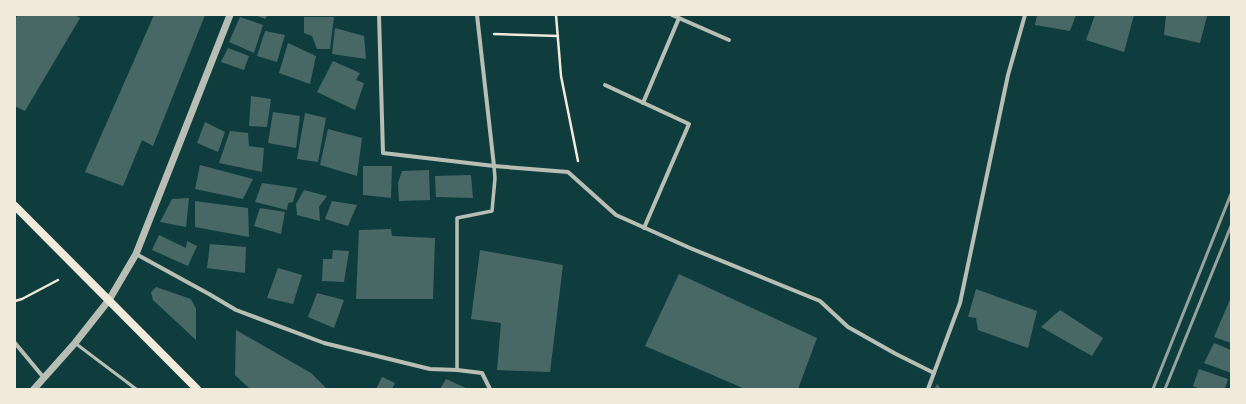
<svg xmlns="http://www.w3.org/2000/svg" width="1246" height="404" font-family="Mulish,sans-serif">
  <style>
    .building { fill: #486865 }
    .lines { fill: none; stroke-linecap: round; stroke-linejoin: round }
    .path { stroke: #f1e9da; stroke-width: 2.5 }
    .service { stroke: #b8beb3; stroke-width: 3 }
    .pedestrian { stroke: #b8beb3; stroke-width: 3.5 }
    .minor { stroke: #b8beb3; stroke-width: 4 }
    .tertiary { stroke: #b8beb3; stroke-width: 7 }
    .secondary { stroke: #f1e9da; stroke-width: 8 }
    .rail { stroke: #97a49c; stroke-width: 3 }
  </style>
  <rect width="100%" height="100%" fill="#0f3d3e"/>
  <!-- building -->
  <g class="building">
    <polygon points="18,15 75,15 80,18 25,111 15,106 15,19"/>
    <polygon points="154,15 205,15 153,146 142,140 123,186 85,172"/>
    <polygon points="255,15 268,15 265,19"/>
    <polygon points="1037,15 1076,15 1070,31 1035,25"/>
    <polygon points="1095,15 1134,15 1124,52 1086,40"/>
    <polygon points="1166,15 1203,15 1207,16 1200,43 1164,35"/>
    <polygon points="240,17 263,25 254,53 229,42"/>
    <polygon points="304,17 334,17 330,49 317,49 312,36 304,33"/>
    <polygon points="335,28 364,36 366,59 332,54"/>
    <polygon points="265,31 285,35 277,62 257,56"/>
    <polygon points="288,43 316,56 310,84 279,73"/>
    <polygon points="228,48 249,56 244,70 221,62"/>
    <polygon points="333,61 360,73 356,80 364,83 355,110 317,92"/>
    <polygon points="251,96 271,99 267,127 249,126"/>
    <polygon points="273,112 300,116 296,148 268,143"/>
    <polygon points="305,113 326,118 318,162 297,159"/>
    <polygon points="205,122 225,132 218,152 197,143"/>
    <polygon points="328,129 362,138 357,176 320,165"/>
    <polygon points="230,131 248,133 249,146 264,148 262,172 219,163"/>
    <polygon points="200,165 253,179 243,199 195,189"/>
    <polygon points="363,166 392,166 391,198 363,195"/>
    <polygon points="429,170 430,200 399,201 398,183 402,171"/>
    <polygon points="471,175 473,198 436,197 435,176"/>
    <polygon points="262,183 297,188 293,202 288,203 287,210 255,202"/>
    <polygon points="304,190 327,196 319,207 320,221 297,215 296,204"/>
    <polygon points="189,198 186,227 160,222 172,199"/>
    <polygon points="195,201 248,208 249,237 195,227"/>
    <polygon points="332,201 357,205 348,226 325,219"/>
    <polygon points="260,208 285,212 281,234 254,226"/>
    <polygon points="391,229 392,236 435,238 433,299 356,299 359,230"/>
    <polygon points="159,235 186,248 187,241 197,246 188,266 152,250"/>
    <polygon points="210,244 246,247 245,273 207,268"/>
    <polygon points="333,250 349,251 344,282 322,281 323,259 332,259"/>
    <polygon points="480,250 563,265 550,372 497,370 501,323 471,319"/>
    <polygon points="278,268 302,275 293,304 267,298"/>
    <polygon points="679,274 817,338 798,389 745,389 645,346"/>
    <polygon points="156,287 191,299 196,309 196,340 153,300 151,292"/>
    <polygon points="976,289 1037,311 1028,348 978,330 976,318 968,317"/>
    <polygon points="317,293 344,300 334,328 308,317"/>
    <polygon points="1231,297 1231,343 1214,337"/>
    <polygon points="1060,310 1103,338 1092,356 1041,327"/>
    <polygon points="236,330 311,373 327,389 250,389 235,375"/>
    <polygon points="1214,343 1231,350 1231,373 1204,363"/>
    <polygon points="1199,369 1228,379 1225,389 1200,389 1193,386"/>
    <polygon points="382,377 395,383 392,389 376,389"/>
    <polygon points="446,379 468,389 440,389"/>
    <polygon points="937,384 941,389 934,389"/>
  </g>
  <g class="lines">
    <!-- path -->
    <g class="path">
      <polyline points="556,15 561,76 578,161"/>
      <polyline points="494,34 558,36"/>
      <polyline points="15,301 22,299 58,280"/>
    </g>
    <!-- service -->
    <polyline class="service" points="75,343 136,389"/>
    <!-- pedestrian -->
    <polyline class="pedestrian" points="457,370 457,218 492,211 495,178 494,166"/>
    <!-- minor -->
    <g class="minor">
      <polyline points="379,15 383,153 494,166 568,172 616,215 690,248 820,301 848,327 896,354 934,373"/>
      <polyline points="477,15 494,166"/>
      <polyline points="672,15 729,40"/>
      <polyline points="605,85 689,124 644,228"/>
      <polyline points="643,103 679,18"/>
      <polyline points="136,254 209,294 236,310 324,343 430,369 457,370 482,373 490,389"/>
      <polyline points="15,343 44,378"/>
      <polyline points="928,389 960,303 1008,75 1025,15"/>
    </g>
    <!-- tertiary -->
    <polyline class="tertiary" points="34,389 75,343 109,300 136,254 230,15"/>
    <!-- secondary -->
    <polyline class="secondary" points="15,206 197,389"/>
    <!-- rail -->
    <g class="rail">
      <polyline points="1153,389 1231,194"/>
      <polyline points="1165,389 1231,226"/>
    </g>
  </g>
  <!-- border -->
  <rect width="1246" height="404" fill="none" stroke="#f1e9da" stroke-width="32"/>
</svg>
